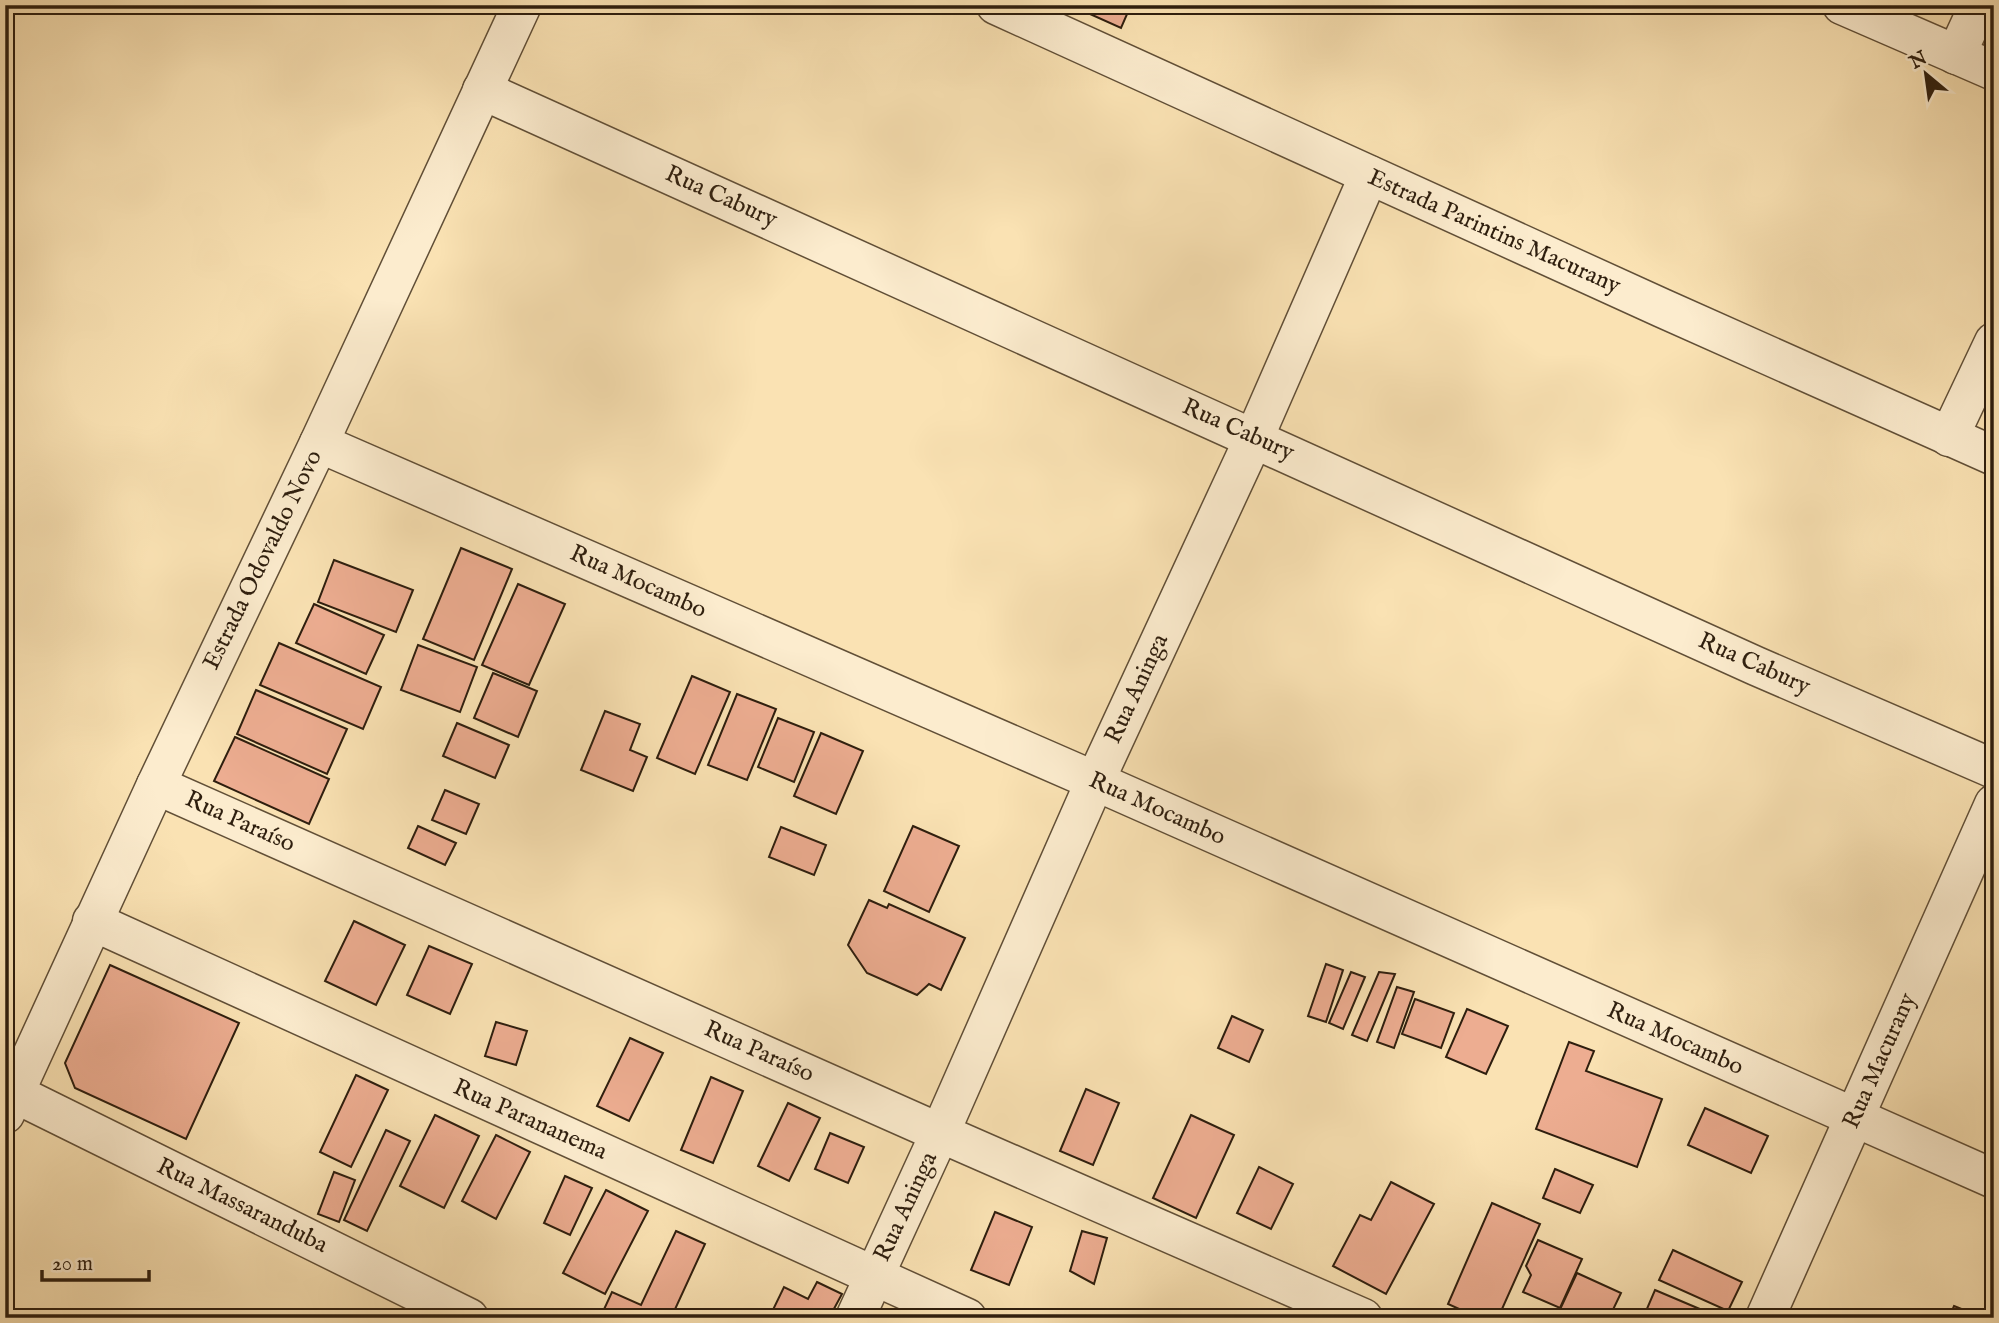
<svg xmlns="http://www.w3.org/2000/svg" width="1999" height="1323" font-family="'IM FELL English',serif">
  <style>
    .building { fill: #edad91; stroke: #2e1e0e; stroke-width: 2 }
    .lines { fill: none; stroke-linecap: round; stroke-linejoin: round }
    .minor-casing { stroke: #614f37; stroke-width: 41 }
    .minor { stroke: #fcecce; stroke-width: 38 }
    .labels { text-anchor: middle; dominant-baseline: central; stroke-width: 5; stroke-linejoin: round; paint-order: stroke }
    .street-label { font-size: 24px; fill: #2e1e0e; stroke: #fcecce }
  </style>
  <rect width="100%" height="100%" fill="#fae2b3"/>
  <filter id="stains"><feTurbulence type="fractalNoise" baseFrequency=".00286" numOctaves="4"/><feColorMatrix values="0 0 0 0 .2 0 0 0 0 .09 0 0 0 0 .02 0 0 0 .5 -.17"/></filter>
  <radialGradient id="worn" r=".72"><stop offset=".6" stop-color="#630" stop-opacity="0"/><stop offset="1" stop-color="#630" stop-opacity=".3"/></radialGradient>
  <!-- building -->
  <g class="building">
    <polygon points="1070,5 1131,5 1121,28"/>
    <polygon points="461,548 512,569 474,660 423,639"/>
    <polygon points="334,560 413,590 396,632 318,602"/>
    <polygon points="518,584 565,604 529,685 482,665"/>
    <polygon points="314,604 384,635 366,674 296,643"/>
    <polygon points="279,643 381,687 363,729 260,685"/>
    <polygon points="418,645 477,667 460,712 401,690"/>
    <polygon points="493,673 537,691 518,737 474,718"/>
    <polygon points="692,676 730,692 695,774 657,758"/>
    <polygon points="256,690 347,729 327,774 237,734"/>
    <polygon points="737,694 776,709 747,780 708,765"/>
    <polygon points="605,711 640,724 630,750 647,757 633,791 581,770"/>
    <polygon points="778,718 814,732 794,782 758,767"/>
    <polygon points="457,723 509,745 495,778 443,756"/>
    <polygon points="821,733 863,751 836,814 794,796"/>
    <polygon points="235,737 329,779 309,824 214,781"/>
    <polygon points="445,790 479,804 466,834 432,820"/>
    <polygon points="418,826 456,843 445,865 408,848"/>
    <polygon points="913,826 959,846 929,912 884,891"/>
    <polygon points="781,827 826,845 814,875 769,857"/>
    <polygon points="869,900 887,908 889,904 965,938 941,990 929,984 917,995 867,973 848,945"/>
    <polygon points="354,921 405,945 376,1005 325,981"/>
    <polygon points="429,946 472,964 450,1014 407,995"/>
    <polygon points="1326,964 1343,970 1326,1022 1308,1016"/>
    <polygon points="110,965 239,1023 186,1139 75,1088 65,1063"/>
    <polygon points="1351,972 1365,977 1343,1029 1329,1023"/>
    <polygon points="1379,972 1395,974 1367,1041 1352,1035"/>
    <polygon points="1397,987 1414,992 1394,1048 1377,1042"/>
    <polygon points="1415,999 1454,1013 1441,1048 1402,1034"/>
    <polygon points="1467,1009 1508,1026 1486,1074 1446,1057"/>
    <polygon points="1232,1016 1263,1030 1249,1062 1218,1048"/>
    <polygon points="496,1022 527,1031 516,1065 485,1056"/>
    <polygon points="630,1038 663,1053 629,1121 597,1106"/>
    <polygon points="1569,1042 1594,1051 1586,1071 1662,1099 1637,1167 1536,1129"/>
    <polygon points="356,1075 388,1090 351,1167 320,1152"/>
    <polygon points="711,1077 743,1091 713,1163 681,1150"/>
    <polygon points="1086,1089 1119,1103 1093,1165 1060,1151"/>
    <polygon points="788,1103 820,1118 789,1181 758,1166"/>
    <polygon points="1705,1108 1768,1136 1751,1173 1688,1145"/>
    <polygon points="435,1115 479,1136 444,1208 400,1186"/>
    <polygon points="1191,1115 1234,1135 1196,1218 1153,1198"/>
    <polygon points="386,1130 410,1141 367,1231 344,1220"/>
    <polygon points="830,1133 864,1147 848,1183 815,1169"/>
    <polygon points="496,1135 530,1152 496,1219 462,1201"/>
    <polygon points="1259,1167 1293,1184 1271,1229 1237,1213"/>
    <polygon points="1555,1169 1593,1185 1580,1213 1543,1198"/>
    <polygon points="334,1172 355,1180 339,1222 318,1214"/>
    <polygon points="565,1176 592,1188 570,1235 544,1223"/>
    <polygon points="1391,1182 1434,1204 1386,1294 1333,1266 1360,1215 1371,1220"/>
    <polygon points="606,1190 648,1211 605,1294 563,1273"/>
    <polygon points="1492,1203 1540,1224 1498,1318 1479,1318 1448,1304"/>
    <polygon points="995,1212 1032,1227 1009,1285 971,1270"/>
    <polygon points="676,1231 705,1244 671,1318 600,1318 612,1292 641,1305"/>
    <polygon points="1082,1231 1107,1238 1094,1284 1070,1271"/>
    <polygon points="1538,1240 1582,1259 1560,1308 1523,1292 1531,1275 1526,1266"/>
    <polygon points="1673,1250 1742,1282 1728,1311 1659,1280"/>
    <polygon points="1577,1273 1621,1293 1609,1318 1556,1318"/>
    <polygon points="817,1282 842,1294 829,1318 769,1318 784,1287 808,1299"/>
    <polygon points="1655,1290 1721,1318 1643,1318"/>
    <polygon points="1954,1306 1984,1318 1949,1318"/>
    <polygon points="1168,1310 1182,1318 1163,1318"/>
  </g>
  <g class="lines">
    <!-- minor casing -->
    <g class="minor-casing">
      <g id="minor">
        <polyline points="996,5 1662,308 1994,456"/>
        <polyline points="1842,5 1994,71"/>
        <polyline points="1956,55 1979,5"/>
        <polyline points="482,90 1756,666 1994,769"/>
        <polyline points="1949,437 1994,342"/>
        <polyline points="319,443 1095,781 1994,1179"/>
        <polyline points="156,785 940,1133 1363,1318"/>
        <polyline points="92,921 967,1318"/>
        <polyline points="16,1094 469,1318"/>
        <polyline points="5,1114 156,785 319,443 522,5"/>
        <polyline points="855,1318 940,1133 1095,781 1254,438 1369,175"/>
        <polyline points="1765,1318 1994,804"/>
      </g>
    </g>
    <!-- minor -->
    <use href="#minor" class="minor"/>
  </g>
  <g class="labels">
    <!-- street labels -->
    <g class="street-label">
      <text transform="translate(721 197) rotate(24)">Rua Cabury</text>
      <text transform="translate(1494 232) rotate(24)">Estrada Parintins Macurany</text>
      <text transform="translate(1238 430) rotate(24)">Rua Cabury</text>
      <text transform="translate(263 560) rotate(-64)">Estrada Odovaldo Novo</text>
      <text transform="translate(638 582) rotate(24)">Rua Mocambo</text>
      <text transform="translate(1754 664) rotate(24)">Rua Cabury</text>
      <text transform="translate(1137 689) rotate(-65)">Rua Aninga</text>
      <text transform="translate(1157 809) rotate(24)">Rua Mocambo</text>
      <text transform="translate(240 822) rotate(24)">Rua Paraíso</text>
      <text transform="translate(1675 1039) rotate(24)">Rua Mocambo</text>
      <text transform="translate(759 1052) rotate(24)">Rua Paraíso</text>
      <text transform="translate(1880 1061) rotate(-66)">Rua Macurany</text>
      <text transform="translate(530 1120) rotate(24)">Rua Parananema</text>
      <text transform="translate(242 1206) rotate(26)">Rua Massaranduba</text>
      <text transform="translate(906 1207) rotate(-65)">Rua Aninga</text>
    </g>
  </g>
  <!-- margin -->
  <rect width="1999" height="1323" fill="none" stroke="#fae2b3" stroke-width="28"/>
  <rect x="7" y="7" width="1985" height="1309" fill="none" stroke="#2e1e0e" stroke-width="3.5"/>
  <rect x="14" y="14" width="1971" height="1295" fill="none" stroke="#2e1e0e" stroke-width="2"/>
  <!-- north arrow -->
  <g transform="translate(1926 74) rotate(331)" stroke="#fcecce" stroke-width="5" paint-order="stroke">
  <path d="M0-5L12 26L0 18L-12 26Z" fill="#2e1e0e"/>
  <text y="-10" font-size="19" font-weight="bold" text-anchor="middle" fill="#2e1e0e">N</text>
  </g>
  <!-- scale -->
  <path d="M42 1270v10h107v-10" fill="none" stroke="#2e1e0e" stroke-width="3.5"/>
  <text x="52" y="1270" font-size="21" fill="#2e1e0e" stroke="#fcecce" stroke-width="5" paint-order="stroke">20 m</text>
  <rect width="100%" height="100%" filter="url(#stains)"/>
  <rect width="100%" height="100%" fill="url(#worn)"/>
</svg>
